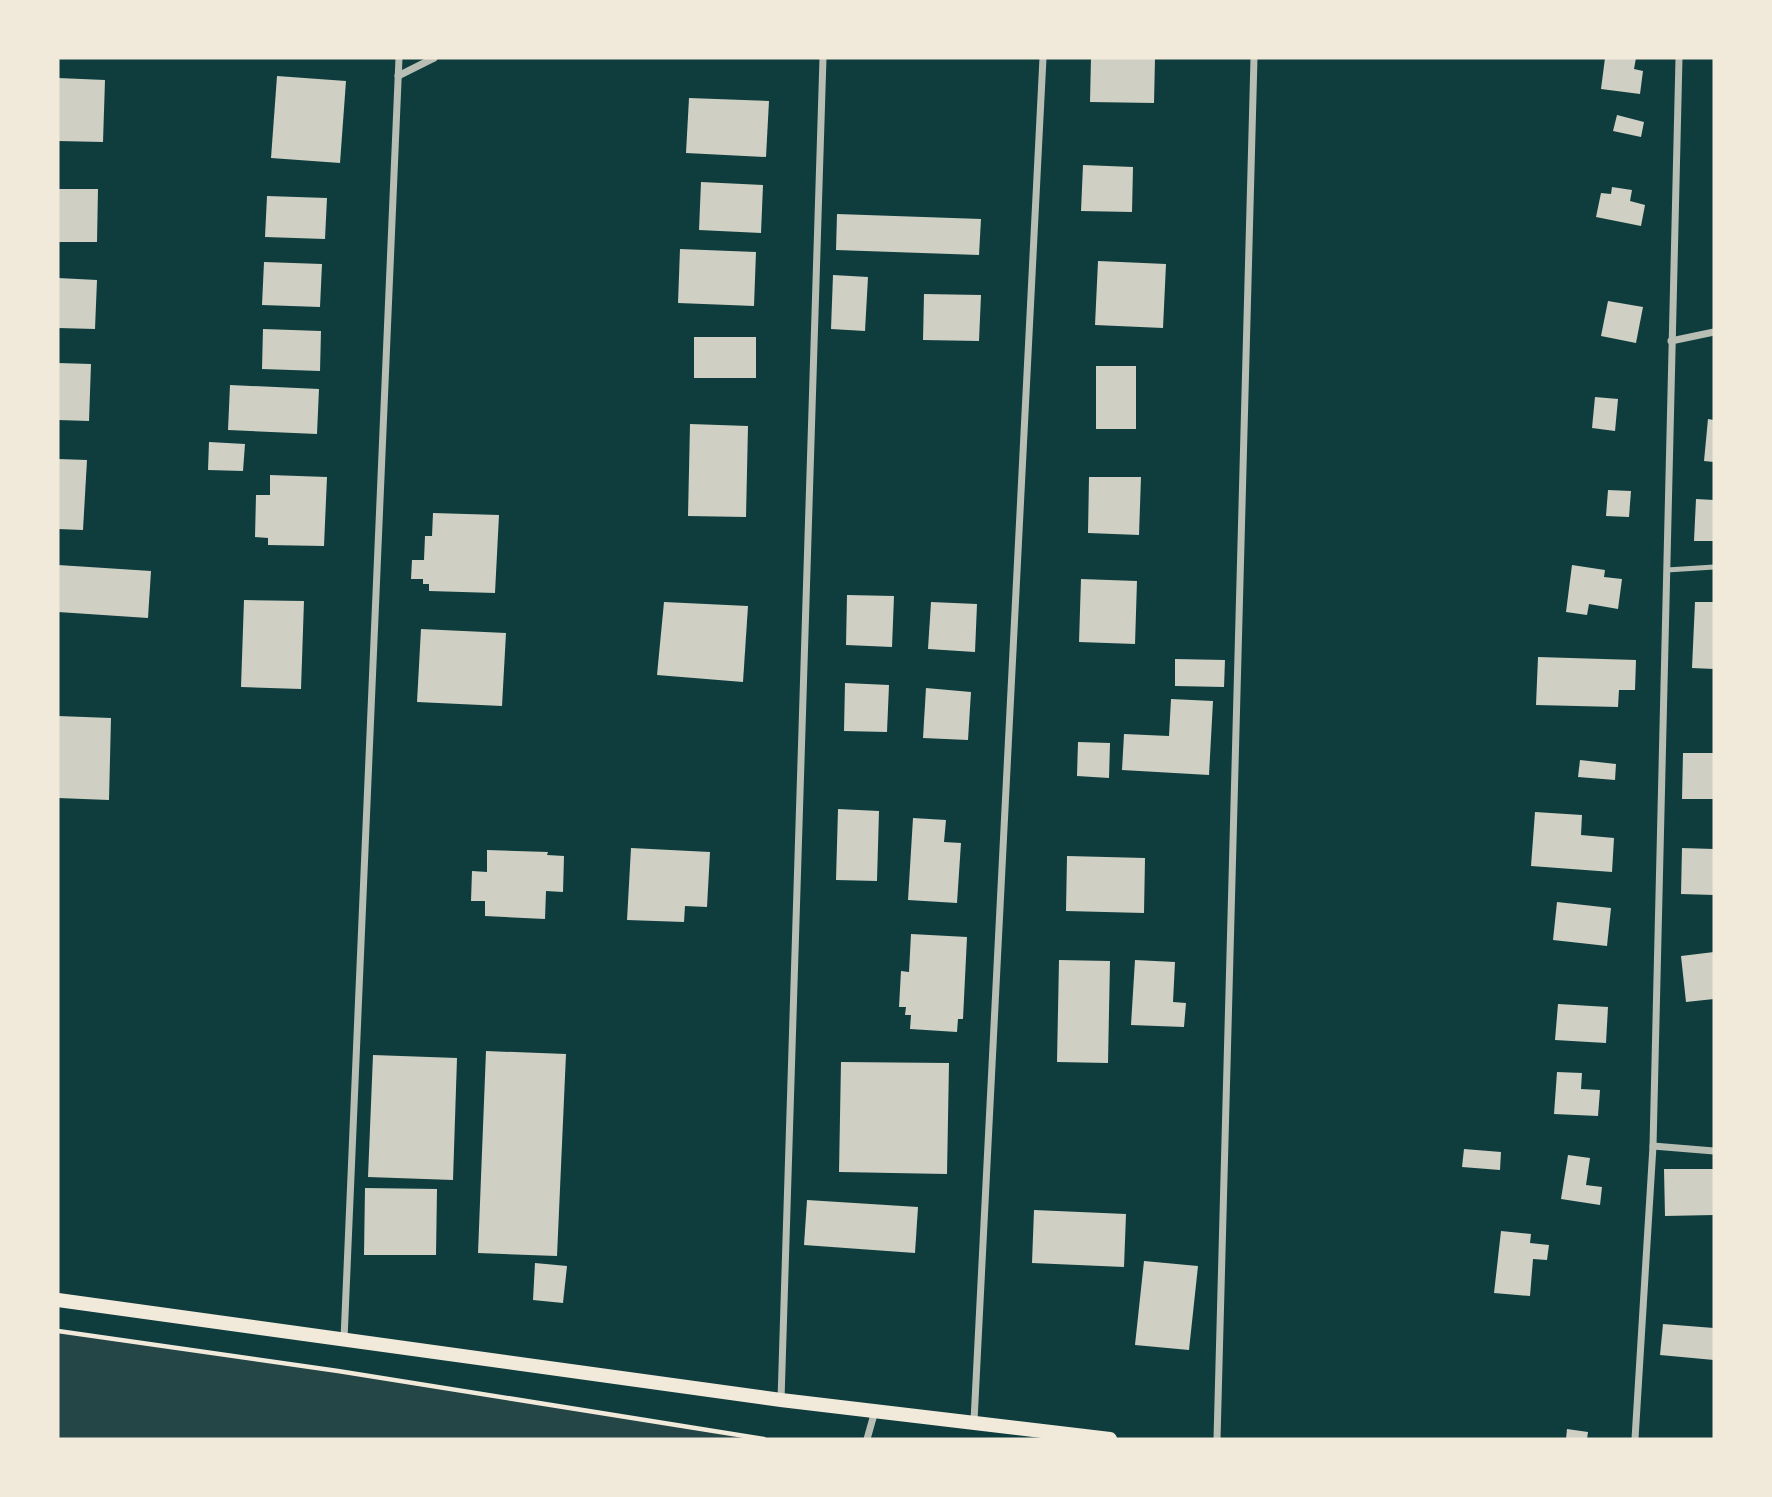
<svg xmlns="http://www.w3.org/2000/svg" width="1772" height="1497" font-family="'Open Sans',sans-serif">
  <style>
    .green { fill: #244646 }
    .building { fill: #cfcfc3 }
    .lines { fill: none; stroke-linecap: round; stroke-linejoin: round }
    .path { stroke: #f1e9da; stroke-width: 4.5 }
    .service { stroke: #b8beb3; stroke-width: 5 }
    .minor { stroke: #b8beb3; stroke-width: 7 }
    .secondary { stroke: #f1e9da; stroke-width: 14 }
  </style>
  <rect width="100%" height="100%" fill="#0f3d3e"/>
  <!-- green -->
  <polygon class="green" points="58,1331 338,1371 764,1439 58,1439"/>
  <!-- building -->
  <g class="building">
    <polygon points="1091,58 1155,58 1154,103 1090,102"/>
    <polygon points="1605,58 1636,58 1634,69 1643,71 1640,94 1601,89"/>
    <polygon points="277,76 346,81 340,163 271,158"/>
    <polygon points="58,78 105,80 103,142 58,141"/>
    <polygon points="689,98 769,101 766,157 686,153"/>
    <polygon points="1617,115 1644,122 1641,137 1613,131"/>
    <polygon points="1083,165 1133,167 1132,212 1081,211"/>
    <polygon points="701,182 763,185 761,233 699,230"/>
    <polygon points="1612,187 1632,190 1630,201 1645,205 1641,226 1596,217 1601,193 1611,194"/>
    <polygon points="58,189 98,189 97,242 58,242"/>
    <polygon points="267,196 327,198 325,239 265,237"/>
    <polygon points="837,214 981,219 979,255 836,250"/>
    <polygon points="680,249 756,252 754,306 678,303"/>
    <polygon points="1098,261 1166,264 1163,328 1095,325"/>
    <polygon points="264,262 322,264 320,307 262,305"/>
    <polygon points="833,275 868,277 865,331 831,329"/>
    <polygon points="58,278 97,280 95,329 58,328"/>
    <polygon points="924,294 981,295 979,341 923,340"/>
    <polygon points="1608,301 1643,307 1636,343 1601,336"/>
    <polygon points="263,329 321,331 320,371 262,369"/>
    <rect x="694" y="337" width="62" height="41"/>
    <polygon points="58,363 91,364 89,421 58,420"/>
    <rect x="1096" y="366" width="40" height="63"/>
    <polygon points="230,385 319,389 317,434 228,430"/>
    <polygon points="1595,397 1618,399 1615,431 1592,428"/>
    <polygon points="1708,419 1714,420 1714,462 1704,461"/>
    <polygon points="690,424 748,426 746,517 688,516"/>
    <polygon points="209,442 245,444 243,471 208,470"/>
    <polygon points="58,459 87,460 83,530 58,529"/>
    <polygon points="270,475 327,477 324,546 268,545 268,538 255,537 256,495 270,495"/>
    <polygon points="1089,477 1141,477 1139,535 1088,533"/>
    <polygon points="1608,490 1631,491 1629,517 1606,516"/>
    <polygon points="1696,499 1714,500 1714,541 1694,541"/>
    <polygon points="433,513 499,515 495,593 429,591 429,584 423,584 423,579 411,579 412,560 424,560 425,536 432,536"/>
    <polygon points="58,565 151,571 148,618 58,612"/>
    <polygon points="1572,565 1605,570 1604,577 1622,579 1618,609 1589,604 1587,615 1566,612"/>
    <polygon points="1081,579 1137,581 1135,644 1079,642"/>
    <polygon points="847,595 894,596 892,647 846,645"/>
    <polygon points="244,600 304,601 301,689 241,687"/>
    <polygon points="664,602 748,606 743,682 657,675"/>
    <polygon points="931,602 977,604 975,652 928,649"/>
    <polygon points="1695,602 1714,602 1714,669 1692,668"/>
    <polygon points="421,629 506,633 502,706 417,702"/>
    <polygon points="1538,657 1636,660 1635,690 1619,690 1618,707 1536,705"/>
    <polygon points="1175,659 1225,660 1224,687 1175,686"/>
    <polygon points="845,683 889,685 887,732 844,731"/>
    <polygon points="926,688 971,692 968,740 923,738"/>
    <polygon points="1171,699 1213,701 1209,775 1122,770 1124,734 1169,736"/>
    <polygon points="58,716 111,718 109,800 58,798"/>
    <polygon points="1078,742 1110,743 1109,778 1077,776"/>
    <polygon points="1683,753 1714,753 1714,799 1682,799"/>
    <polygon points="1580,760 1616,764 1615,780 1578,777"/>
    <polygon points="838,809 879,811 877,881 836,880"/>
    <polygon points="1535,812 1582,815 1581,835 1614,838 1612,872 1531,866"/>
    <polygon points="913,818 946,820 944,842 961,843 957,903 908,900"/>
    <polygon points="631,848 710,852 707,907 685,906 684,922 627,920"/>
    <polygon points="1682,848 1714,849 1714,895 1681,894"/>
    <polygon points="487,850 548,852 547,855 564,856 563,892 546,891 545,919 485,916 485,901 471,901 472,871 487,872"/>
    <polygon points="1067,856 1145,858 1144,913 1066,911"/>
    <polygon points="1557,902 1611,908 1607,946 1553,940"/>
    <polygon points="911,934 967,937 963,1019 958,1019 957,1032 910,1029 911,1015 905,1015 906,1007 899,1007 901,971 909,972"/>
    <polygon points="1714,952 1714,999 1686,1002 1681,956"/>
    <polygon points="1059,960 1110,961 1108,1063 1057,1062"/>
    <polygon points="1135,960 1175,962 1173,1002 1186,1003 1184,1027 1131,1025"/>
    <polygon points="1558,1004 1608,1007 1606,1043 1555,1040"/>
    <polygon points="486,1051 566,1054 557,1256 478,1253"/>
    <polygon points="373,1055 457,1058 453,1180 368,1177"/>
    <polygon points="841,1062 949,1063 947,1174 839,1172"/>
    <polygon points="1557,1072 1582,1073 1581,1089 1600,1090 1598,1116 1554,1114"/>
    <polygon points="1464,1149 1501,1152 1500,1170 1462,1167"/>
    <polygon points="1568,1155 1590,1158 1586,1185 1602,1187 1600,1205 1561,1199"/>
    <polygon points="1664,1169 1714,1169 1714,1215 1665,1216"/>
    <polygon points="365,1188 437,1189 436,1255 364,1255"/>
    <polygon points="807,1200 918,1207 915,1253 804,1245"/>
    <polygon points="1034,1210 1126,1214 1124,1267 1032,1263"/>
    <polygon points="1501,1231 1531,1234 1530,1243 1549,1245 1547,1260 1533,1259 1530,1296 1494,1293"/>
    <polygon points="1144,1261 1198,1266 1189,1350 1135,1345"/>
    <polygon points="535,1263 567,1266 563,1303 533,1300"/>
    <polygon points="1663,1324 1714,1328 1714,1360 1660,1355"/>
    <polygon points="1567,1429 1588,1432 1587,1439 1566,1439"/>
  </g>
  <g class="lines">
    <!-- path -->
    <polyline class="path" points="58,1331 338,1371 764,1439"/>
    <!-- service -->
    <polyline class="service" points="1667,570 1714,567"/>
    <!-- minor -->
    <g class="minor">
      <polyline points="398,76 434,58"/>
      <polyline points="1671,341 1714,332"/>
      <polyline points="1653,1146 1714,1151"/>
      <polyline points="344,1339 399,58"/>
      <polyline points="781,1400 823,58"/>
      <polyline points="974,1421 1043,58"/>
      <polyline points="867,1439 875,1411"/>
      <polyline points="1217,1439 1254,58"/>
      <polyline points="1635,1439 1653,1146 1679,58"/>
    </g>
    <!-- secondary -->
    <polyline class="secondary" points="58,1300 781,1400 1110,1439"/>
  </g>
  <!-- border -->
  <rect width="1772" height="1497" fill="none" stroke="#f1e9da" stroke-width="119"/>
</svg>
